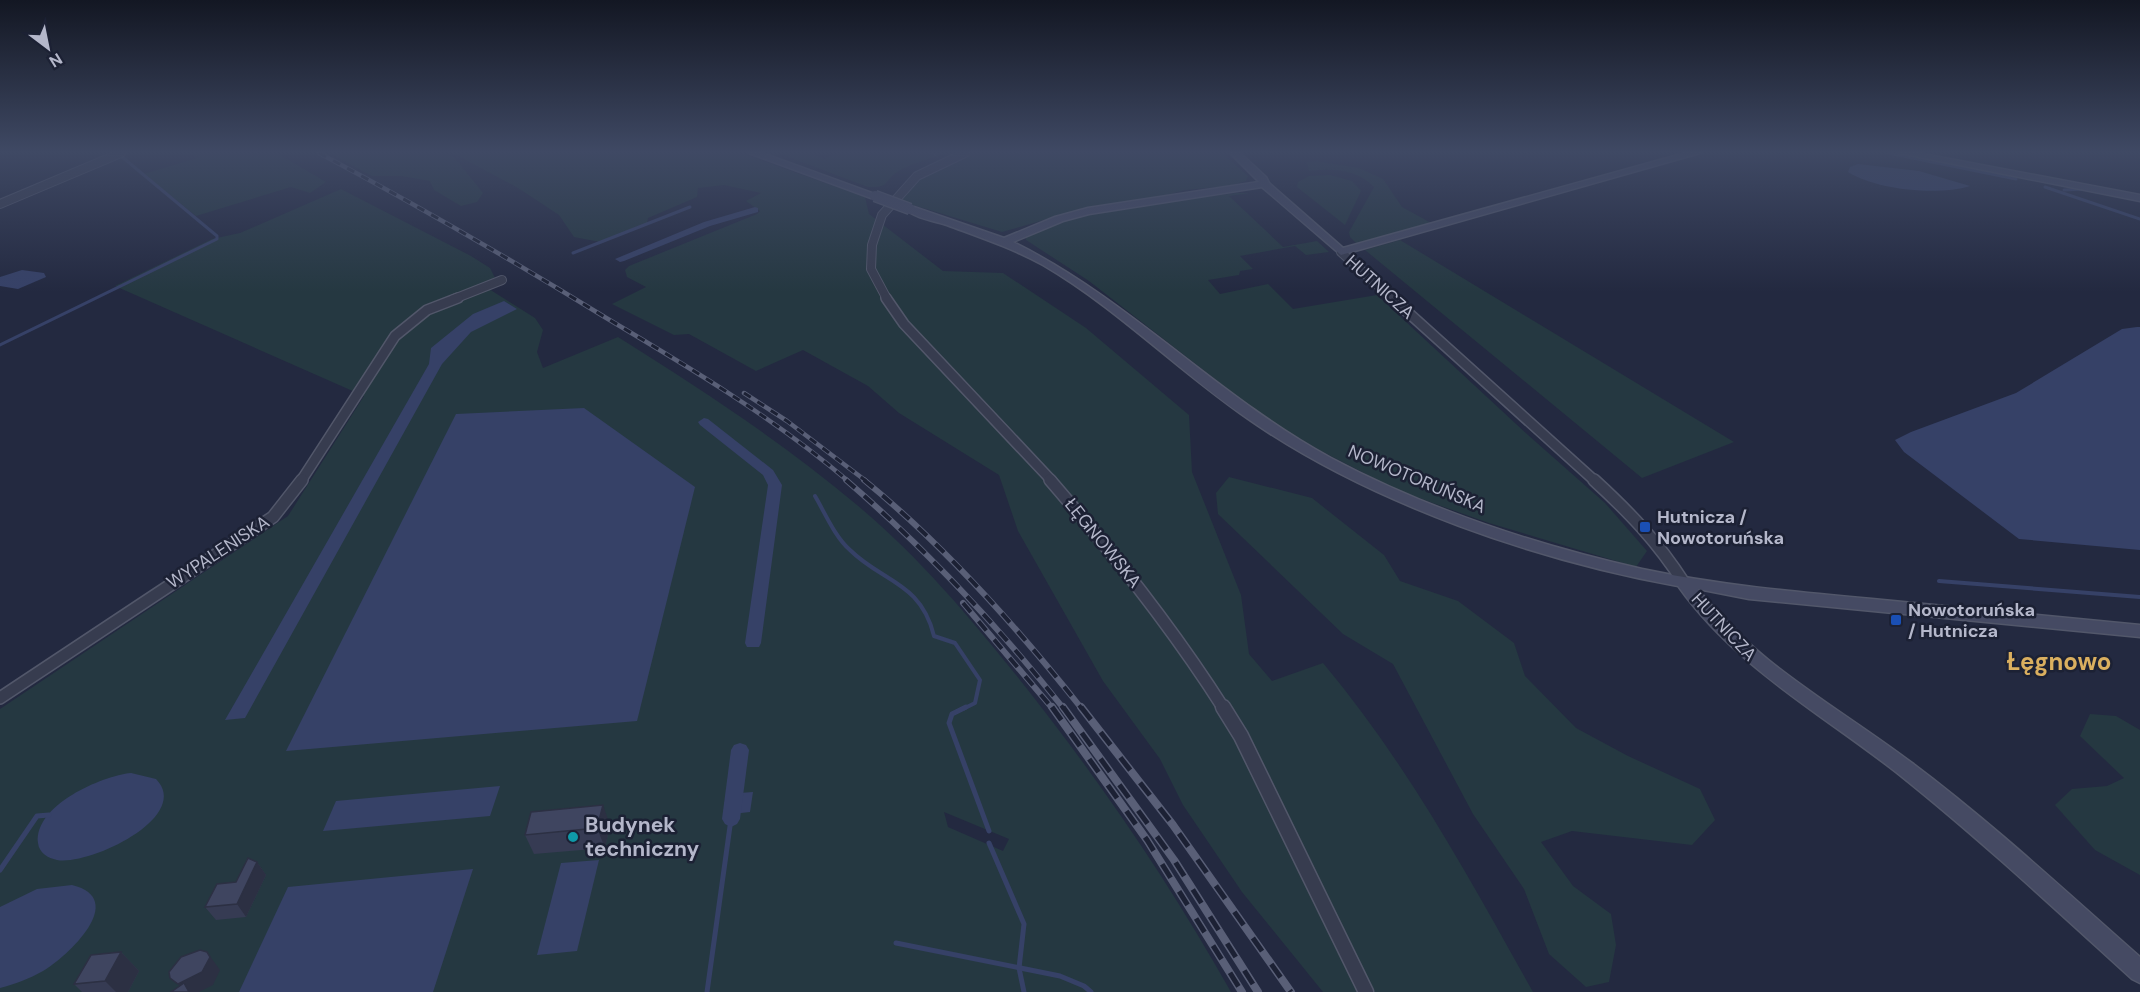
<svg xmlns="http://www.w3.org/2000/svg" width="2140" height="992" font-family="'DM Sans',sans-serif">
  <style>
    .green { fill: #253841; fill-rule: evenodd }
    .water { fill: #364167 }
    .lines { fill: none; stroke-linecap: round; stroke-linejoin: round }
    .stream-far2 { stroke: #364167; stroke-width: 3 }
    .stream-far1 { stroke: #364167; stroke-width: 4 }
    .stream { stroke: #364167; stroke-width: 5 }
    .canal { fill: #364167; fill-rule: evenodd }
    .street-far3-casing { stroke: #52576a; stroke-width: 10 }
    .street-far2-casing { stroke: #52576a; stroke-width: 12 }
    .street-far1-casing { stroke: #52576a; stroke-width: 14 }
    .street-casing { stroke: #52576a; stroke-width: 17 }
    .secondary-casing { stroke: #52576a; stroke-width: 3 }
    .street-far3 { stroke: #373c4f; stroke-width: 8 }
    .street-far2 { stroke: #373c4f; stroke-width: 9 }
    .street-far1 { stroke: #373c4f; stroke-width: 11 }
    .street { stroke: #373c4f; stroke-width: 14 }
    .secondary { fill: #454a63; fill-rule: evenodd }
    .rail-far2-casing { stroke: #595f77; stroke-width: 4.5 }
    .rail-far1-casing { stroke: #595f77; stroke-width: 6 }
    .rail-casing { stroke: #595f77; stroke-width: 8 }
    .rail-far2 { stroke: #1c2134; stroke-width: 3; stroke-dasharray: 8; stroke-linecap: butt }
    .rail-far1 { stroke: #1c2134; stroke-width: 4; stroke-dasharray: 12; stroke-linecap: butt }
    .rail { stroke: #1c2134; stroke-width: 5; stroke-dasharray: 16; stroke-linecap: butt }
    .secondary-bridge-casing { stroke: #52576a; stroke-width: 13; stroke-linecap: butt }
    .secondary-bridge { stroke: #454a63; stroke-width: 10 }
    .wall { fill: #363b53 }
    .shaded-wall { fill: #2c3043 }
    .building { fill: #3f4560; stroke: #2c3043; stroke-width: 1.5 }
    .transit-dot { fill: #1a4fb4; stroke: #1c2134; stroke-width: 2 }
    .culture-dot { fill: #0f9aa8; stroke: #1c2134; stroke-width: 2 }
    .labels { text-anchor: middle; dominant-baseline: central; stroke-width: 5; stroke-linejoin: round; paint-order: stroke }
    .street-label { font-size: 18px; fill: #b4b7ca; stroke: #1c2134 }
    .poi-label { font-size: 18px; font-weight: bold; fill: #b4b7ca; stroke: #1c2134; text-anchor: start }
    .near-poi-label { font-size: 21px; font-weight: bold; fill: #b4b7ca; stroke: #1c2134; text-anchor: start }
    .district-label { font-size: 24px; font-weight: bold; fill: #daaf5f; stroke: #1c2134 }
  </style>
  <rect width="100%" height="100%" fill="#232940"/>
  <!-- green -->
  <g class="green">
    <polygon points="182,153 277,153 326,182 310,193 291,187 196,216 144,174 200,157"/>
    <polygon points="329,153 443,153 454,157 483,193 477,202 461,206 434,190 430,181 401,176 372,176"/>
    <path d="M453 153H740L865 197 869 214 943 271 1003 273 1086 328 1189 415 1192 472 1241 595 1249 654 1272 681 1323 663C1409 766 1468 876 1533 992H1323L1242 892 1183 805 1160 759 1103 681 1018 531 999 475 899 413 868 386 803 350 756 371 689 334 674 335 612 304 646 287 627 277 625 270 629 266 757 214 760 211 746 201 761 193 724 185 698 188 697 197 648 218 647 223 600 242 574 237 559 215 518 188Z"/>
    <path d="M778 153H811L824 159 837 153H949C932 158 915 162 899 171 883 180 892 188 868 187Z"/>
    <path d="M971 153H1222L1248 176 1246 181 1229 186 1185 190 1156 198 1093 206 1002 232 897 200C918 177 942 164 971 153Z"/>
    <path d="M1316 161 1359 168 1383 179 1402 207 1433 224 1358 245 1350 237 1349 232 1374 187C1357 169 1332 168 1309 171L1307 162Z"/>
    <polygon points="1330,175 1352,181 1361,191 1345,225 1297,187 1298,182 1309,176"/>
    <path d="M341 189 471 256 490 268 496 280 412 318C428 318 471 296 489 289L535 318 543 330 537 352 543 368 618 337C701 389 782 442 857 505 916 554 968 615 1016 675 1096 775 1168 880 1231 992H0V709L288 516 364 396 115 286 212 239 240 233ZM944 812 1009 839 1003 851 948 827Z"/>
    <path d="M1236 193H1250L1229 196 1283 247 1317 241 1329 252 1306 255 1295 246 1240 256 1253 269 1240 271 1239 275 1208 280 1220 294 1268 284 1293 309 1377 295 1528 435 1605 503 1647 551 1636 567 1489 523 1399 491 1321 451 1265 418 1089 281 1026 240V236C1090 203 1167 203 1236 193Z"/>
    <polygon points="1400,240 1734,442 1642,478 1365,250"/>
    <polygon points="1229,477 1312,498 1384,555 1400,581 1458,601 1514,643 1525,676 1576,728 1628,756 1700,789 1715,820 1692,845 1572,831 1541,842 1573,886 1611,914 1616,945 1609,982 1586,987 1549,954 1524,889 1473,814 1393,664 1343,634 1218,514 1216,493"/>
    <polygon points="2090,714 2116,716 2140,730 2140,875 2095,850 2055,805 2072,789 2107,786 2124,778 2080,736"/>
  </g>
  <!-- water -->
  <g class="water">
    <path d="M1858 164 1919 171 1970 186C1937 196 1877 190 1848 172L1850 167Z"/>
    <polygon points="22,270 44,273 46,277 18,289 0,286 0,277"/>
    <polygon points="504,301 517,309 471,332 442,364 245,718 225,720 429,364 431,348 473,314"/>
    <polygon points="2137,327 2140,327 2140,550 2019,539 1904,452 1895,440 1911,432 2016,393 2122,329"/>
    <polygon points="584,408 695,487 637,721 286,751 456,414"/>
    <path d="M131 773 156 779C193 817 89 866 57 860 48 858 39 853 38 843 34 805 102 776 131 773Z"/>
    <polygon points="500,786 490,816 323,831 336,801"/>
    <polygon points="753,792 750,812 723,815 726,794"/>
    <polygon points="599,860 577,951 537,955 561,863"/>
    <polygon points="473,869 433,992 239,992 288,887"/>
    <path d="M72 885C129 899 68 956 43 971 29 979 15 984 0 988V907L37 889Z"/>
  </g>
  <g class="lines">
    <!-- stream-far2 -->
    <g class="stream-far2">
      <polyline points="1888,153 2016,179"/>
      <polyline points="2045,187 2140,219"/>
      <polyline points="2064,190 2083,189"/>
      <polyline points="573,253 690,207"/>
      <polyline points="0,345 217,239 217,236 121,156"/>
    </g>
    <!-- stream-far1 -->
    <g class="stream-far1">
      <path d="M815 496C825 513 835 537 850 550 882 582 921 582 934 636L955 643 980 680 975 703 963 709"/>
      <polyline points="1939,581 2140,597"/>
    </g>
    <!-- stream -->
    <g class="stream">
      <polyline points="966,707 952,714 949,723 989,831"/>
      <polyline points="989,843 1024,924 1019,968 1024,992"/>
      <polyline points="0,870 37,816 49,815"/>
      <polyline points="896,943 1060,976 1084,986 1091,992"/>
      <polyline points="707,992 731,819"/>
    </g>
    <!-- canal -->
    <g class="canal">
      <polygon points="931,153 940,153 935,156"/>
      <polygon points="755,207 758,208 758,212 710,226 624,261 620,262 615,259 704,222"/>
      <polygon points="704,418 708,419 773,470 782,485 761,643 759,647 747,647 745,643 768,485 763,475 700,425 698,422"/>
      <polygon points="740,743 746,745 749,750 740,819 737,824 731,827 725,824 722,819 731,750 734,745"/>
    </g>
    <!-- street-far3 casing -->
    <g class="street-far3-casing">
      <g id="street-far3">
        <polyline points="0,204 121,153"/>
        <polyline points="1341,252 1393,299"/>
        <polyline points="454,299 502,280"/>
        <polyline points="887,299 871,269 872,245 882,215 917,176 965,153"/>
      </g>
    </g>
    <!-- street-far2 casing -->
    <g class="street-far2-casing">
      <g id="street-far2">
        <polyline points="886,298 904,324 1052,481"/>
        <polyline points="1392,298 1595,481"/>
        <polyline points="301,481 395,336 427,310 458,298"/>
      </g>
    </g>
    <!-- street-far1 casing -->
    <g class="street-far1-casing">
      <g id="street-far1">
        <path d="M1050 480C1113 553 1172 627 1224 709"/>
        <path d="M1594 480C1630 513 1657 541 1684 583"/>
        <polyline points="0,698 273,517 302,480"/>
      </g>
    </g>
    <!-- street casing -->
    <g class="street-casing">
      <polyline id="street" points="1223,707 1241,736 1366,992"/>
    </g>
    <!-- secondary casing -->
    <g class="secondary-casing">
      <g id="secondary">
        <polygon points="749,153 762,153 880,196 871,198"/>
        <path d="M1230 153H1240L1266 177 1269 183 1343 248 1685 153H1700L1341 255 1262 187 1089 214 1063 221 1013 242C1129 299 1218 397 1331 458 1427 509 1536 545 1642 569 1718 585 1795 592 1872 599 1961 608 2051 616 2140 625V637L1749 599 1698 589C1755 664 1838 707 1912 763 1992 823 2065 891 2140 957V983L2132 979C2056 910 1981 840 1901 776 1823 714 1736 668 1678 586 1538 561 1374 504 1257 425 1183 376 1120 310 1043 265 1012 248 979 237 947 225 934 221 915 218 905 209L914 207 1004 238 1055 217 1088 208 1259 182Z"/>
        <polygon points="1899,153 1918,153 2140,195 2140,201"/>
      </g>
    </g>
    <!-- street-far3 -->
    <use href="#street-far3" class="street-far3"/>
    <!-- street-far2 -->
    <use href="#street-far2" class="street-far2"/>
    <!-- street-far1 -->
    <use href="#street-far1" class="street-far1"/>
    <!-- street -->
    <use href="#street" class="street"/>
    <!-- secondary -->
    <use href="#secondary" class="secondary"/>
    <!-- rail-far2 casing -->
    <g class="rail-far2-casing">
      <g id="rail-far2">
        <path d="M319 153C415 204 510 259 603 316 687 366 773 417 848 481"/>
        <polyline points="744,393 787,421 866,481"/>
      </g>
    </g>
    <!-- rail-far1 casing -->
    <g class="rail-far1-casing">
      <g id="rail-far1">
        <path d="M846 480C926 549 998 626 1064 709"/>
        <path d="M864 480C945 546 1017 627 1082 709"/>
        <polyline points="963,603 1053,709"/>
      </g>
    </g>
    <!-- rail casing -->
    <g class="rail-casing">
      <g id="rail">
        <polyline points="1052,707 1147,840 1242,992"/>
        <polyline points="1063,707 1174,860 1258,992"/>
        <polyline points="1081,707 1173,825 1291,992"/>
      </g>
    </g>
    <!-- rail-far2 -->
    <use href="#rail-far2" class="rail-far2"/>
    <!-- rail-far1 -->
    <use href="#rail-far1" class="rail-far1"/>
    <!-- rail -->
    <use href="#rail" class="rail"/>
    <!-- secondary-bridge casing -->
    <g class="secondary-bridge-casing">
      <polyline id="secondary-bridge" points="875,196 910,209"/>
    </g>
    <!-- secondary-bridge -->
    <use href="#secondary-bridge" class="secondary-bridge"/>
  </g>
  <!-- wall -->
  <g class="wall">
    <polygon points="610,825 605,848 534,854 525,835"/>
    <polygon points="257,862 266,875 246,917 216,920 205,907 236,882"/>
    <polygon points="121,952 139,971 128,992 82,992 74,984"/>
  </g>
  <!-- shaded-wall -->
  <g class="shaded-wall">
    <polygon points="603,805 610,825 605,848 597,828"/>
    <polygon points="257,862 266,875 246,917 237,904"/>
    <polygon points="121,952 139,971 128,992 116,992 105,981"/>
    <polygon points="207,952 220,970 213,985 199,992 184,992 178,984"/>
  </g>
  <!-- building -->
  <g class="building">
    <polygon points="603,805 597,828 525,835 531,812"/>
    <polygon points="248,858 257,862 237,904 205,907 217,884 236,882"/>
    <polygon points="200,950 207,952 210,957 202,972 178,984 170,978 169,972 181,957"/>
    <polygon points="121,952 105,981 74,984 91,955"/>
    <polygon points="184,983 189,992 171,992"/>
  </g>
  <!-- sky -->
  <linearGradient id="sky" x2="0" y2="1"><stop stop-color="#131723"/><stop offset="0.52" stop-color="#3f4964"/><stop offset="1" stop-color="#3f4964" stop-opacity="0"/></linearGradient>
  <rect width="2140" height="292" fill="url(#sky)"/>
  <!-- markers -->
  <g class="transit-dot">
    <rect x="1639" y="521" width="12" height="12" rx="3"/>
    <rect x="1890" y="614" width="12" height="12" rx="3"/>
  </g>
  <circle class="culture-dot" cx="573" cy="837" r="6"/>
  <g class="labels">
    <!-- street labels -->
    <g class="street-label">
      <text transform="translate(1380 287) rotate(42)">HUTNICZA</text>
      <text transform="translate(1417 479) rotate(23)">NOWOTORUŃSKA</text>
      <text transform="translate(1103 543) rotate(51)">ŁĘGNOWSKA</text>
      <text transform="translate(218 552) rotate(-33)">WYPALENISKA</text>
      <text transform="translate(1724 627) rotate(47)">HUTNICZA</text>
    </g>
    <!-- poi labels -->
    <g class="poi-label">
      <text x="1657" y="517">Hutnicza /<tspan x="1657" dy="21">Nowotoruńska</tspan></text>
      <text x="1908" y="610">Nowotoruńska<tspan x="1908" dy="21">/ Hutnicza</tspan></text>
    </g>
    <!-- near-poi labels -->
    <g class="near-poi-label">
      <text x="585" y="825">Budynek<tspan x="585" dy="24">techniczny</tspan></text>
    </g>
    <!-- district labels -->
    <g class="district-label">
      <text x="2059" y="661">Łęgnowo</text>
    </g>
  </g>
  <!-- north arrow -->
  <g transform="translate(48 48) rotate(148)" stroke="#1c2134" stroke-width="4.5" paint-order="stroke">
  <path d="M0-4.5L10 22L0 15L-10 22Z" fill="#b4b7ca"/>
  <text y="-9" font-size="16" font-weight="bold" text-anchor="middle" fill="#b4b7ca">N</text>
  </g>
</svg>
